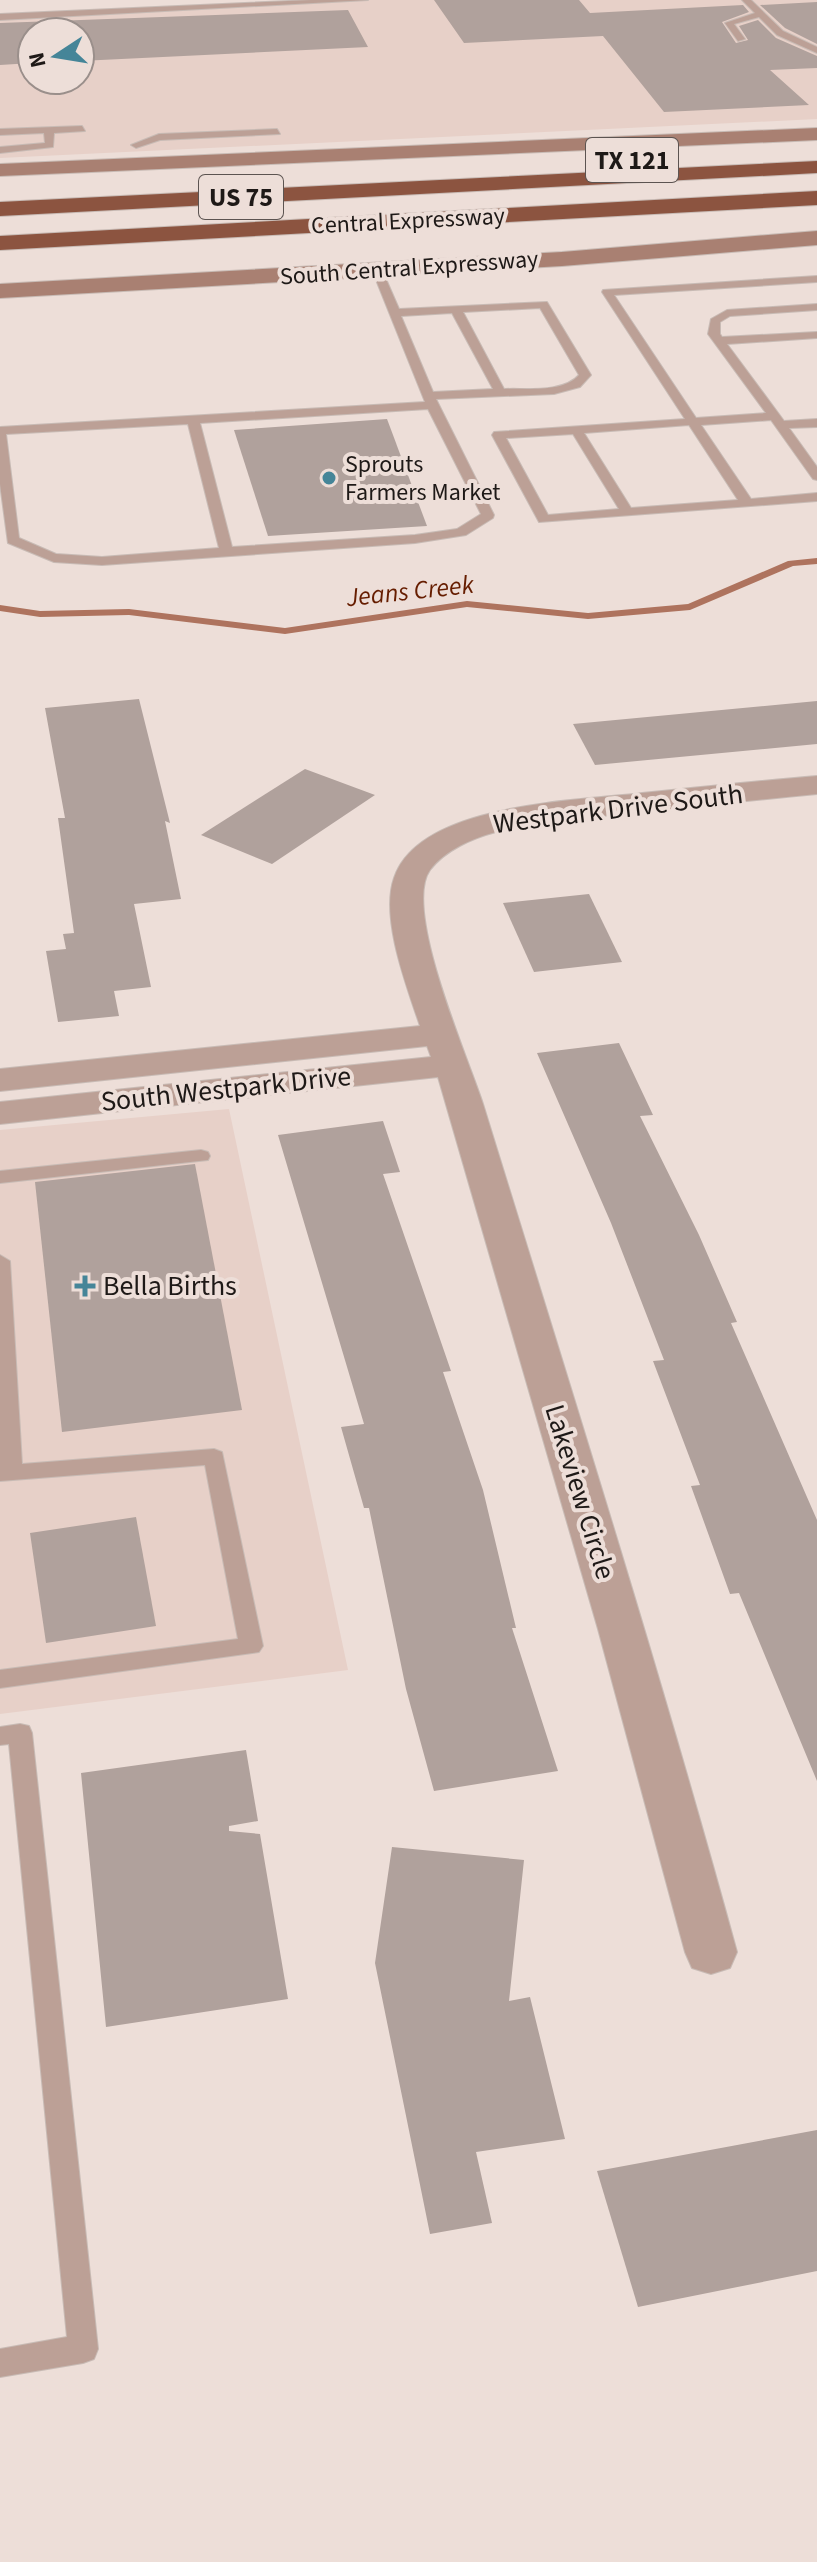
<svg xmlns="http://www.w3.org/2000/svg" width="817" height="2562" font-family="'Source Sans 3',sans-serif">
  <style>
    .built { fill: #e7d0c8; fill-rule: evenodd }
    .lines { fill: none; stroke-linecap: round; stroke-linejoin: round }
    .stream { fill: #ae735e; fill-rule: evenodd }
    .building { fill: #b0a19c }
    .service-casing { stroke: #c8bbb5; stroke-width: 2 }
    .minor-casing { stroke: #c8bbb5; stroke-width: 2 }
    .secondary-casing { stroke: #c8bbb5; stroke-width: 2 }
    .motorway-casing { stroke: #c8bbb5; stroke-width: 2 }
    .service { fill: #bca096; fill-rule: evenodd }
    .minor { fill: #bca096; fill-rule: evenodd }
    .secondary { fill: #a98072; fill-rule: evenodd }
    .motorway { fill: #8c5440; fill-rule: evenodd }
    .poi-dot { fill: #458598; stroke: #edded8; stroke-width: 3 }
    .labels { text-anchor: middle; dominant-baseline: central; stroke-width: 8; stroke-linejoin: round; paint-order: stroke }
    .far-street-label { font-size: 24px; fill: #1e1917; stroke: #edded8 }
    .far-poi-label { font-size: 24px; fill: #1e1917; stroke: #edded8; text-anchor: start }
    .shield { fill: #edded8; stroke: #5c5451; stroke-width: 2 }
    .shield-label { font-size: 26px; font-weight: bold; fill: #1e1917 }
    .far-water-label { font-size: 26px; font-style: italic; fill: #661d00; stroke: #edded8 }
    .street-label { font-size: 28px; fill: #1e1917; stroke: #edded8 }
    .poi-label { font-size: 28px; fill: #1e1917; stroke: #edded8; text-anchor: start }
  </style>
  <rect width="100%" height="100%" fill="#edded8"/>
  <!-- built -->
  <g class="built">
    <path d="M307 0H817V119L0 158V14ZM32 32H80V80H32Z"/>
    <polygon points="229,1109 348,1670 0,1714 0,1130"/>
  </g>
  <g class="lines">
    <!-- stream -->
    <polygon class="stream" points="817,558 817,564 793,566 690,610 588,619 467,607 285,634 129,615 40,617 0,611 0,605 40,611 129,609 285,628 467,601 588,613 688,604 788,561"/>
  </g>
  <!-- building -->
  <g class="building">
    <polygon points="434,0 579,0 590,13 743,5 749,12 722,22 736,43 748,40 739,26 758,20 776,38 817,56 817,68 770,70 809,105 664,112 603,36 464,43"/>
    <polygon points="817,2 817,44 785,28 760,5"/>
    <polygon points="348,10 368,47 80,61 80,32 32,32 32,63 0,65 0,23"/>
    <polygon points="387,419 427,526 268,536 234,430"/>
    <polygon points="139,699 170,823 165,821 181,899 134,904 151,987 114,991 119,1016 58,1022 46,951 66,949 63,934 74,933 58,818 65,818 45,708"/>
    <polygon points="817,701 817,744 595,765 573,724"/>
    <polygon points="305,769 375,795 272,864 201,835"/>
    <polygon points="589,894 622,962 534,972 503,903"/>
    <polygon points="619,1043 653,1115 640,1116 699,1235 737,1322 731,1323 817,1520 817,1781 739,1593 730,1594 691,1486 700,1485 653,1361 664,1360 611,1223 537,1053"/>
    <polygon points="383,1121 400,1172 383,1174 451,1371 443,1372 483,1490 516,1628 512,1628 558,1771 434,1791 406,1689 369,1508 364,1508 341,1427 364,1424 278,1135"/>
    <polygon points="195,1164 242,1410 62,1432 35,1182"/>
    <polygon points="136,1517 156,1626 46,1643 30,1533"/>
    <polygon points="246,1750 258,1821 229,1826 229,1831 260,1834 288,1999 106,2027 81,1773"/>
    <polygon points="392,1847 524,1860 509,2001 530,1997 565,2139 476,2152 492,2223 430,2234 375,1963"/>
    <polygon points="817,2130 817,2271 638,2307 597,2171"/>
  </g>
  <g class="lines">
    <!-- service casing -->
    <g class="service-casing">
      <g id="service">
        <polygon points="311,0 368,0 0,20 0,14"/>
        <polygon points="742,0 751,0 783,31 817,47 817,53 777,35 759,17 734,24 745,39 738,41 725,23 755,13"/>
        <polygon points="82,126 85,131 54,133 53,147 0,153 0,147 45,143 44,133 0,135 0,129"/>
        <polygon points="277,129 280,134 160,140 136,148 131,145 159,134"/>
        <path d="M377 267 382 270 399 309 547 302 591 375 580 387 554 394 436 399 494 515 493 518 466 535 415 543 102 565 54 562 8 543 0 484V427L425 402 372 270ZM540 308 579 375C563 393 527 388 504 389L463 312ZM452 313 493 389 433 392 401 316ZM428 409 481 514 457 529 415 535 232 547 200 423ZM188 424 219 548 102 557 56 554 19 538 6 434Z"/>
        <path d="M817 276V282L614 295 696 418 766 413 708 334 711 319 727 310 817 304V310L730 316 720 322V334L722 337 817 332V338L727 344 784 421 817 419V427L789 428 817 467V480L813 479 771 420 701 425 751 499 817 493V501L539 522 492 435 494 432 685 419 602 292 603 290ZM689 425 738 500 631 508 584 433ZM573 434 619 509 548 515 506 438Z"/>
        <polygon points="201,1150 208,1152 210,1156 208,1160 0,1183 0,1171"/>
        <polygon points="0,1255 10,1261 22,1464 214,1449 222,1452 263,1646 259,1652 0,1688 0,1670 238,1639 205,1465 0,1481"/>
        <polygon points="20,1724 29,1726 32,1733 98,2349 94,2359 83,2363 0,2377 0,2349 67,2337 9,1744 0,1745 0,1727"/>
      </g>
    </g>
    <!-- minor casing -->
    <g class="minor-casing">
      <path id="minor" d="M817 776V794C753 800 689 807 626 814 583 818 538 820 496 832 473 838 445 850 430 870 402 909 469 1060 483 1104 570 1386 659 1667 737 1952L730 1968 711 1974 692 1968 685 1952 598 1629 438 1077 0 1124V1102L431 1057 427 1046 0 1091V1069L420 1026C407 987 380 918 394 878 419 803 577 801 642 793 700 787 758 781 817 776Z"/>
    </g>
    <!-- secondary casing -->
    <g class="secondary-casing">
      <g id="secondary">
        <polygon points="817,128 817,140 0,176 0,164"/>
        <polygon points="817,231 817,245 562,266 0,298 0,284 562,252"/>
      </g>
    </g>
    <!-- motorway casing -->
    <g class="motorway-casing">
      <g id="motorway">
        <polygon points="817,161 817,173 0,216 0,202"/>
        <polygon points="817,191 817,205 0,250 0,236"/>
      </g>
    </g>
    <!-- service -->
    <use href="#service" class="service"/>
    <!-- minor -->
    <use href="#minor" class="minor"/>
    <!-- secondary -->
    <use href="#secondary" class="secondary"/>
    <!-- motorway -->
    <use href="#motorway" class="motorway"/>
  </g>
  <!-- markers -->
  <g class="poi-dot">
    <circle cx="329" cy="478" r="8"/>
    <path d="M81 1274h8v8h8v8h-8v8h-8v-8h-8v-8h8z"/>
  </g>
  <g class="labels">
    <!-- far-street labels -->
    <g class="far-street-label">
      <text transform="translate(408 221) rotate(-3)">Central Expressway</text>
      <text transform="translate(409 268) rotate(-4)">South Central Expressway</text>
    </g>
    <!-- far-poi labels -->
    <g class="far-poi-label">
      <text x="345" y="464">Sprouts<tspan x="345" dy="28">Farmers Market</tspan></text>
    </g>
    <!-- shield labels -->
    <g class="shield">
      <rect x="586" y="138" width="92" height="44" rx="6"/>
      <rect x="199" y="175" width="84" height="44" rx="6"/>
    </g>
    <g class="shield-label">
      <text x="632" y="160">TX 121</text>
      <text x="241" y="197">US 75</text>
    </g>
    <!-- far-water labels -->
    <g class="far-water-label">
      <text transform="translate(410 591) rotate(-6)">Jeans Creek</text>
    </g>
    <!-- street labels -->
    <g class="street-label">
      <text transform="translate(618 809) rotate(-7)">Westpark Drive South</text>
      <text transform="translate(226 1089) rotate(-6)">South Westpark Drive</text>
      <text transform="translate(580 1492) rotate(73)">Lakeview Circle</text>
    </g>
    <!-- poi labels -->
    <g class="poi-label">
      <text x="103" y="1286">Bella Births</text>
    </g>
  </g>
  <!-- north arrow -->
  <g transform="translate(56 56) rotate(258)"><circle r="38" fill="#edded8" stroke="#9a8f8b" stroke-width="2"/>
  <path d="M0-6L14 30L0 20L-14 30Z" fill="#458598"/>
  <text y="-12" font-size="22" font-weight="bold" text-anchor="middle" fill="#1e1917">N</text>
  </g>
</svg>
